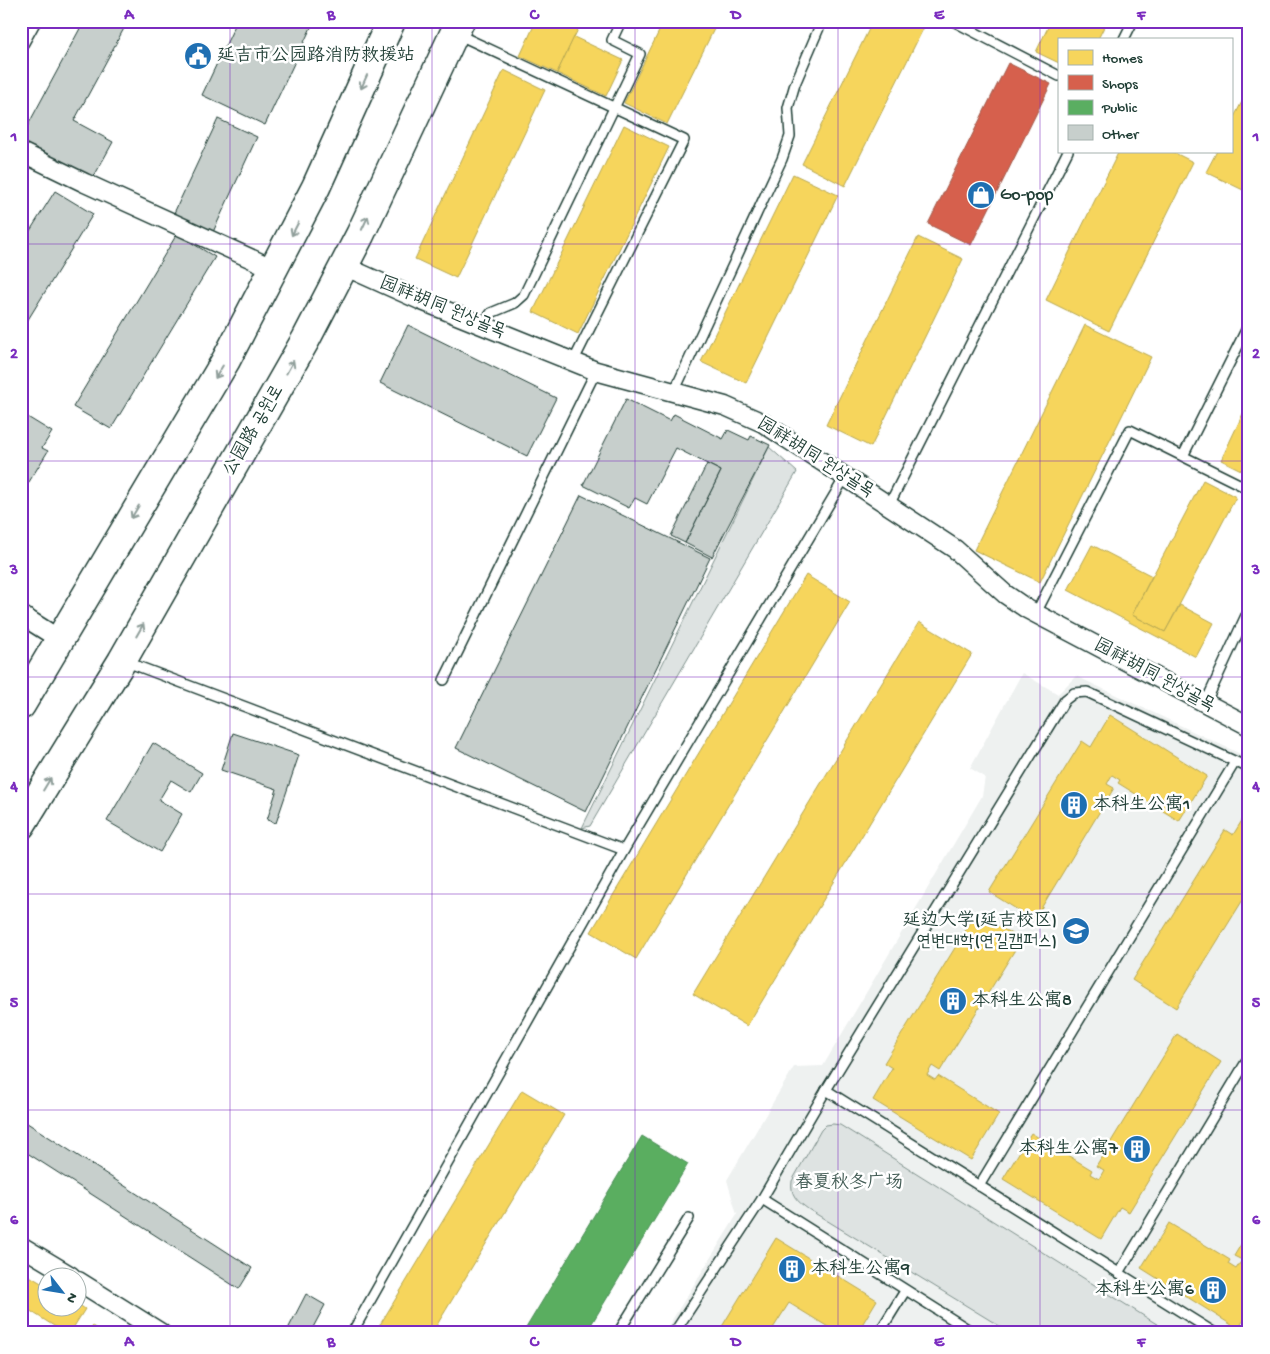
<svg xmlns="http://www.w3.org/2000/svg" width="1270" height="1354" font-family="'Gochi Hand','LXGW WenKai TC','Poor Story',sans-serif">
  <style>
    .built { fill: #eef1f0 }
    .green { fill: #dee3e2; stroke: #7e908b }
    .homes { fill: #f6d55c; stroke: #b6a750 }
    .shops { fill: #d6604d; stroke: #9f5646 }
    .public { fill: #5aae61; stroke: #488c54 }
    .building { fill: #c7cfcc; stroke: #1f3d34 }
    .lines { fill: none; stroke-linecap: round; stroke-linejoin: round }
    .lane-casing { stroke: #1f3d34; stroke-width: 12 }
    .street-casing { stroke: #1f3d34; stroke-width: 21 }
    .primary-casing { stroke: #1f3d34; stroke-width: 31 }
    .lane { stroke: #fff; stroke-width: 9 }
    .street { stroke: #fff; stroke-width: 18 }
    .primary { stroke: #fff; stroke-width: 28 }
    .oneway { stroke: #8f9e9a }
    .grid { fill: none; stroke: #7b2cbf; stroke-width: 1; stroke-opacity: 0.55 }
    .labels { text-anchor: middle; dominant-baseline: central; stroke-width: 5; stroke-linejoin: round; paint-order: stroke }
    .poi-label { font-size: 18px; fill: #1f3d34; stroke: #fff; text-anchor: start }
    .street-label { font-size: 18px; fill: #1f3d34; stroke: #fff }
    .park-label { font-size: 18px; fill: #455e57; stroke: #fff }
    .neatline { fill: none; stroke: #7b2cbf; stroke-width: 2 }
    .grid-label { font-size: 16px; text-anchor: middle; font-weight: bold; fill: #7b2cbf }
  </style>
  <rect width="100%" height="100%" fill="#fff"/>
  <filter id="ink" filterUnits="userSpaceOnUse"><feTurbulence type="fractalNoise" baseFrequency=".02" numOctaves="2"/><feDisplacementMap in="SourceGraphic" scale="10" xChannelSelector="R" yChannelSelector="G"/><feConvolveMatrix kernelMatrix="1 2 1 2 8 2 1 2 1" color-interpolation-filters="sRGB"/></filter>
  <g filter="url(#ink)">
    <!-- built -->
    <polygon class="built" points="1022,673 1058,694 1076,676 1249,758 1249,1333 664,1333 737,1215 727,1180 794,1067 823,1066 982,796 985,777 970,768"/>
    <!-- green -->
    <g class="green">
      <polygon points="769,447 797,472 590,826 582,828"/>
      <path d="M833 1124 840 1125 1171 1333H1011L808 1209C797 1201 790 1195 792 1181L821 1130 826 1125Z"/>
    </g>
    <!-- homes -->
    <g class="homes">
      <polygon points="536,21 582,21 557,73 520,56"/>
      <polygon points="664,21 718,21 667,124 624,103"/>
      <polygon points="873,21 917,21 925,25 845,186 802,164"/>
      <polygon points="1051,21 1107,21 1098,39 1059,39 1059,63 1036,52"/>
      <polygon points="574,37 623,60 606,96 557,73"/>
      <polygon points="504,70 545,90 456,278 415,259"/>
      <polygon points="1249,88 1249,179 1243,190 1206,172 1217,151 1231,151 1231,123"/>
      <polygon points="624,125 669,147 578,334 533,312"/>
      <polygon points="1119,151 1171,151 1193,162 1109,331 1046,300"/>
      <polygon points="793,174 838,195 746,383 701,362"/>
      <polygon points="918,237 963,259 871,447 826,425"/>
      <polygon points="1085,325 1151,357 1040,582 974,550"/>
      <polygon points="1249,401 1249,474 1221,460"/>
      <polygon points="1203,480 1236,497 1165,632 1132,615"/>
      <polygon points="1092,545 1152,576 1132,615 1165,632 1180,605 1214,623 1196,657 1068,590"/>
      <polygon points="806,575 850,602 636,959 591,932"/>
      <polygon points="919,622 972,654 747,1026 693,994"/>
      <polygon points="1110,715 1207,776 1179,821 1118,783 1120,780 1112,775 1107,784 1114,788 1034,920 989,892 1082,741 1091,747"/>
      <polygon points="1249,809 1249,890 1176,1008 1132,980 1225,830 1233,835"/>
      <polygon points="977,912 1021,940 940,1071 932,1066 927,1075 935,1080 938,1076 999,1114 971,1160 873,1100 892,1068 884,1063"/>
      <polygon points="1177,1034 1221,1062 1129,1212 1120,1207 1101,1239 1003,1179 1031,1133 1092,1170 1090,1174 1099,1179 1104,1170 1096,1166"/>
      <polygon points="522,1090 564,1115 432,1333 375,1333"/>
      <polygon points="1169,1223 1230,1260 1228,1264 1236,1269 1242,1260 1234,1256 1249,1231 1249,1312 1238,1329 1141,1268"/>
      <polygon points="776,1238 877,1300 857,1333 838,1333 789,1303 770,1333 718,1333"/>
      <polygon points="21,1271 48,1287 48,1306 78,1306 78,1304 85,1309 70,1333 65,1333 21,1305"/>
      <polygon points="92,1326 103,1333 87,1333"/>
    </g>
    <!-- shops -->
    <polygon class="shops" points="1008,63 1051,84 971,245 928,224"/>
    <!-- public -->
    <polygon class="public" points="642,1136 688,1164 586,1333 523,1333"/>
    <!-- building -->
    <g class="building">
      <polygon points="84,21 128,21 74,121 113,142 92,180 21,142 21,138"/>
      <polygon points="237,21 314,21 265,125 202,95"/>
      <polygon points="218,119 257,137 213,232 174,213"/>
      <polygon points="55,191 93,214 21,331 21,245"/>
      <polygon points="177,234 215,257 111,429 73,407"/>
      <polygon points="408,325 556,398 527,456 380,383"/>
      <polygon points="626,399 670,421 674,414 723,439 728,430 749,440 751,436 770,445 712,557 685,543 721,471 676,448 647,504 635,498 629,508 583,485"/>
      <polygon points="21,413 52,432 42,448 48,451 21,495"/>
      <polygon points="707,464 721,471 685,543 671,536"/>
      <polygon points="581,495 710,558 586,812 456,748"/>
      <polygon points="233,733 299,755 276,823 267,820 277,789 221,770"/>
      <polygon points="153,743 202,773 191,792 171,780 159,800 182,814 160,852 107,821"/>
      <polygon points="21,1119 252,1268 239,1289 21,1149"/>
      <polygon points="306,1294 325,1305 310,1333 286,1333"/>
    </g>
    <g class="lines">
      <!-- lane casing -->
      <g class="lane-casing">
        <g id="lane">
          <polyline points="953,21 1059,76"/>
          <polyline points="457,34 684,140 573,362"/>
          <polyline points="1124,39 1133,21"/>
          <polyline points="21,48 36,21"/>
          <polyline points="482,325 491,313 515,303 524,295 640,54 612,40 621,21"/>
          <polyline points="674,392 782,159 790,136 788,108 795,84 822,21"/>
          <polyline points="1183,456 1249,324"/>
          <polyline points="889,505 1068,151"/>
          <polyline points="1036,613 1130,430 1249,489"/>
          <polyline points="124,661 624,850"/>
          <polyline points="444,680 596,371"/>
          <polyline points="1205,704 1249,609"/>
          <polyline points="826,1090 1215,1333"/>
          <polyline points="979,1186 1235,762"/>
          <polyline points="762,1199 974,1333"/>
          <polyline points="1119,1273 1249,1057"/>
          <polyline points="352,1333 624,850 845,477"/>
          <polyline points="618,1333 689,1218"/>
          <polyline points="674,1333 762,1199 826,1090 1065,700 1074,693 1087,692 1249,768"/>
          <polyline points="879,1333 905,1291"/>
        </g>
      </g>
      <!-- street casing -->
      <g class="street-casing">
        <g id="street">
          <polyline points="21,152 85,183 274,269"/>
          <polyline points="344,266 422,301 596,371 725,406 763,423 955,549 1005,594 1027,609 1249,726"/>
          <polyline points="21,615 59,639"/>
          <polyline points="21,1246 71,1276"/>
          <polyline points="78,1281 161,1333"/>
        </g>
      </g>
      <!-- primary casing -->
      <g class="primary-casing">
        <g id="primary">
          <polyline points="21,705 226,360 316,187 391,21"/>
          <polyline points="21,825 122,661 306,339 360,235 460,21"/>
        </g>
      </g>
      <!-- lane -->
      <use href="#lane" class="lane"/>
      <!-- street -->
      <use href="#street" class="street"/>
      <!-- primary -->
      <use href="#primary" class="primary"/>
    </g>
    <!-- one-way arrows -->
    <defs><path id="oneway-shaft" d="M-6 0H5M1.5-3L5.5 0L1.5 3" fill="none" stroke-width="1.6" stroke-linecap="round" stroke-linejoin="round" transform="scale(1.25)"/></defs>
    <g class="oneway">
      <use href="#oneway-shaft" transform="translate(364 82) rotate(114)"/>
      <use href="#oneway-shaft" transform="translate(365 223) rotate(-65)"/>
      <use href="#oneway-shaft" transform="translate(295 229) rotate(117)"/>
      <use href="#oneway-shaft" transform="translate(290 367) rotate(-61)"/>
      <use href="#oneway-shaft" transform="translate(219 372) rotate(121)"/>
      <use href="#oneway-shaft" transform="translate(135 512) rotate(121)"/>
      <use href="#oneway-shaft" transform="translate(140 630) rotate(-60)"/>
      <use href="#oneway-shaft" transform="translate(47 784) rotate(-59)"/>
    </g>
  </g>
  <!-- grid -->
  <path class="grid" d="M230 21V1333M432 21V1333M635 21V1333M838 21V1333M1040 21V1333M21 244H1249M21 461H1249M21 677H1249M21 894H1249M21 1110H1249"/>
  <!-- icons -->
  <defs>
    <g id="civic-disc" transform="scale(1.4375)"><circle r="9.5" fill="#1f6fb2" stroke="#fff"/><path d="M-.6-6.5H3V-4.5H.6V-3L4-1V1h2V6H-6V1h2V-1L-.6-3ZM-1.2 2.5V6h2.4V2.5Z" fill="#fff"/></g>
    <g id="shop-disc" transform="scale(1.4375)"><circle r="9.5" fill="#1f6fb2" stroke="#fff"/><path d="M-5-2.5h2.3a2.7 3.5 0 0 1 5.4 0H5L5.5 6h-11ZM-1.5-2.5h3a1.5 2.3 0 0 0-3 0Z" fill="#fff"/></g>
    <g id="building-disc" transform="scale(1.4375)"><circle r="9.5" fill="#1f6fb2" stroke="#fff"/><path d="M-4-6H4V6H1V3H-1V6H-4ZM-2.5-4.3h1.7v1.8h-1.7ZM.8-4.3h1.7v1.8H.8ZM-2.5-1h1.7V.8h-1.7ZM.8-1h1.7V.8H.8Z" fill="#fff"/></g>
    <g id="university-disc" transform="scale(1.4375)"><circle r="9.5" fill="#1f6fb2" stroke="#fff"/><path d="M0-5L7-2L0 1L-7-2ZM-4 1L0 2.5L4 1V4Q0 6-4 4Z" fill="#fff"/></g>
  </defs>
  <g fill-rule="evenodd">
    <use href="#civic-disc" x="198" y="56"/>
    <use href="#shop-disc" x="981" y="195"/>
    <use href="#building-disc" x="1074" y="805"/>
    <use href="#university-disc" x="1076" y="931"/>
    <use href="#building-disc" x="953" y="1001"/>
    <use href="#building-disc" x="1137" y="1149"/>
    <use href="#building-disc" x="792" y="1269"/>
    <use href="#building-disc" x="1213" y="1290"/>
  </g>
  <g class="labels">
    <!-- poi labels -->
    <g class="poi-label">
      <text x="217" y="56">延吉市公园路消防救援站</text>
      <text x="1000" y="195">Go-pop</text>
      <text x="1093" y="805">本科生公寓1</text>
      <text x="1057" y="921" text-anchor="end">延边大学(延吉校区)<tspan x="1057" dy="21">연변대학(연길캠퍼스)</tspan></text>
      <text x="972" y="1001">本科生公寓8</text>
      <text x="1118" y="1149" text-anchor="end">本科生公寓7</text>
      <text x="811" y="1269">本科生公寓9</text>
      <text x="1194" y="1290" text-anchor="end">本科生公寓6</text>
    </g>
    <!-- street labels -->
    <g class="street-label">
      <text transform="translate(442 308) rotate(22)">园祥胡同 원상골목</text>
      <text transform="translate(254 431) rotate(-60)">公园路 공원로</text>
      <text transform="translate(815 458) rotate(32)">园祥胡同 원상골목</text>
      <text transform="translate(1154 676) rotate(28)">园祥胡同 원상골목</text>
    </g>
    <!-- park labels -->
    <g class="park-label">
      <text x="849" y="1183">春夏秋冬广场</text>
    </g>
  </g>
  <!-- margin -->
  <rect width="1270" height="1354" fill="none" stroke="#fff" stroke-width="55"/>
  <!-- legend -->
  <rect x="1058" y="38" width="175" height="115" fill="#ffffff" stroke="#a5b1ae"/>
  <rect x="1068" y="50" width="25" height="15" fill="#f6d55c" stroke="#a5b1ae"/>
  <text x="1102" y="62" font-size="15" fill="#1f3d34">Homes</text>
  <rect x="1068" y="75" width="25" height="15" fill="#d6604d" stroke="#a5b1ae"/>
  <text x="1102" y="88" font-size="15" fill="#1f3d34">Shops</text>
  <rect x="1068" y="100" width="25" height="15" fill="#5aae61" stroke="#a5b1ae"/>
  <text x="1102" y="112" font-size="15" fill="#1f3d34">Public</text>
  <rect x="1068" y="125" width="25" height="15" fill="#c7cfcc" stroke="#a5b1ae"/>
  <text x="1102" y="138" font-size="15" fill="#1f3d34">Other</text>
  <!-- north arrow -->
  <g transform="translate(62 1292) rotate(121)"><circle r="24" fill="#ffffff" stroke="#a5b1ae"/>
  <path d="M0-4L9 19L0 12L-9 19Z" fill="#1f6fb2"/>
  <text y="-8" font-size="14" font-weight="bold" text-anchor="middle" fill="#1f3d34">N</text>
  </g>
  <rect x="28" y="28" width="1214" height="1298" class="neatline"/>
  <g class="grid-label">
    <text x="129" y="19">A</text>
    <text x="331" y="19">B</text>
    <text x="534" y="19">C</text>
    <text x="736" y="19">D</text>
    <text x="939" y="19">E</text>
    <text x="1141" y="19">F</text>
    <text x="14" y="141">1</text>
    <text x="1256" y="141">1</text>
    <text x="14" y="358">2</text>
    <text x="1256" y="358">2</text>
    <text x="14" y="574">3</text>
    <text x="1256" y="574">3</text>
    <text x="14" y="791">4</text>
    <text x="1256" y="791">4</text>
    <text x="14" y="1007">5</text>
    <text x="1256" y="1007">5</text>
    <text x="14" y="1224">6</text>
    <text x="1256" y="1224">6</text>
    <text x="129" y="1346">A</text>
    <text x="331" y="1346">B</text>
    <text x="534" y="1346">C</text>
    <text x="736" y="1346">D</text>
    <text x="939" y="1346">E</text>
    <text x="1141" y="1346">F</text>
  </g>
</svg>
